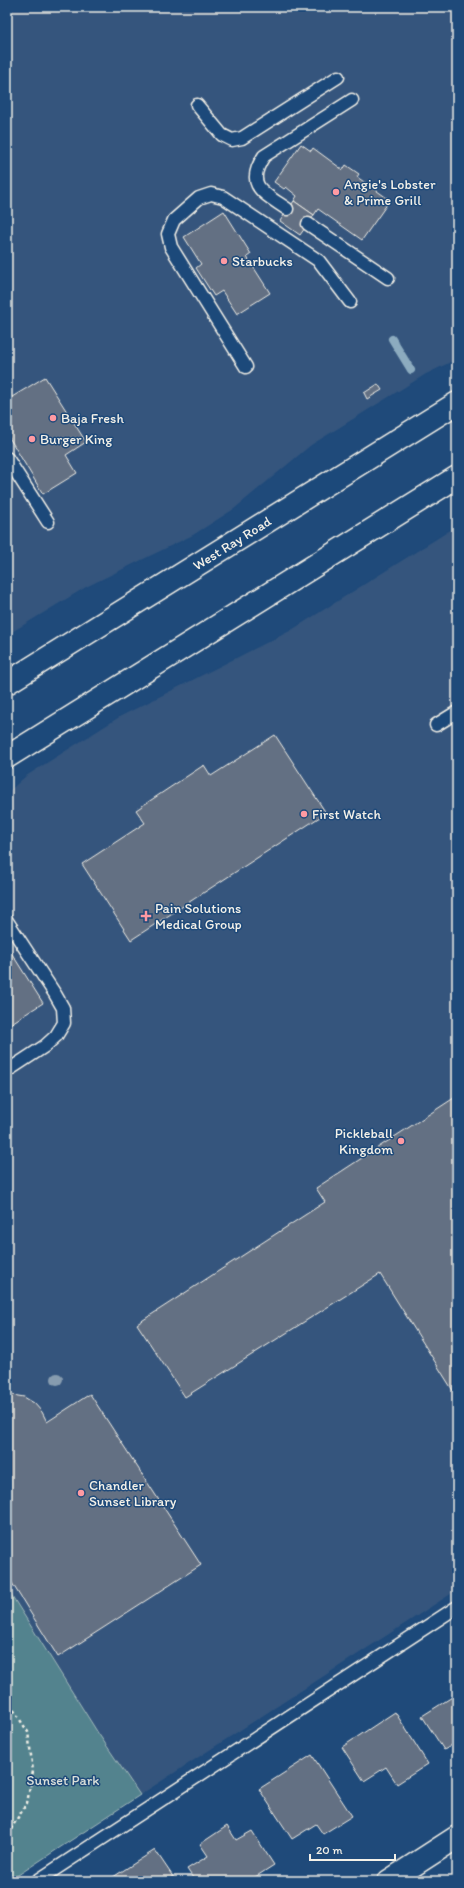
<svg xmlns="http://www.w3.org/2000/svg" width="464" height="1888" font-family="Itim,sans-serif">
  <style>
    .built { fill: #34557d }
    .green { fill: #53838e; stroke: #a4babb }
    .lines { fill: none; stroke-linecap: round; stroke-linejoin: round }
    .stream { stroke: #8cabbf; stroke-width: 8 }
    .building { fill: #647083; stroke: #f4f1e8 }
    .service-casing { stroke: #f4f1e8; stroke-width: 15 }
    .minor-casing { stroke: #f4f1e8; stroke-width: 25 }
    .primary-casing { stroke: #f4f1e8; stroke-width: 25 }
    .path { stroke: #f4f1e8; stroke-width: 2.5; stroke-dasharray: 3 3; stroke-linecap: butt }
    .service { stroke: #1f4a7a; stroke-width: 12 }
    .minor { stroke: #1f4a7a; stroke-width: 22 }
    .primary { stroke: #1f4a7a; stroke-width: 22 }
    .tree { fill: #879caf }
    .poi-dot { fill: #ff9aa2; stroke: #1f4a7a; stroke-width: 1.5 }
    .labels { text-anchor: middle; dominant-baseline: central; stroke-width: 3; stroke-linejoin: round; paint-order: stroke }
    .poi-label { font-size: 14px; fill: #f4f1e8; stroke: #1f4a7a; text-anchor: start }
    .street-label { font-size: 14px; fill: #f4f1e8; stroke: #1f4a7a }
    .park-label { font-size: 14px; fill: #dce0da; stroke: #1f4a7a }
  </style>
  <rect width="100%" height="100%" fill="#1f4a7a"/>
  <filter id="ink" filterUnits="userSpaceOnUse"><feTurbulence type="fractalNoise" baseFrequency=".025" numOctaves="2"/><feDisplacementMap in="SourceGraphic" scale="8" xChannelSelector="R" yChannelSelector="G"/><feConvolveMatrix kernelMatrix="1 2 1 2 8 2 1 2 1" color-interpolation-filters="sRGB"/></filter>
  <g filter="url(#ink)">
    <!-- built -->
    <g class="built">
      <polygon points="7,7 448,7 457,22 457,359 426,374 311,445 234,509 193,535 86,587 7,635"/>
      <polygon points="457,526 457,1590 140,1795 98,1733 7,1588 7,793 26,776 121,716 290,631"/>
    </g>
    <!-- green -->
    <polygon class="green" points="7,1588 98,1733 140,1795 9,1881 7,1881"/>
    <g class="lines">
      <!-- stream -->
      <polyline class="stream" points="392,339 411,370"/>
    </g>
    <!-- building -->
    <g class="building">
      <polygon points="301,144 311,151 313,148 343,170 346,165 359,174 357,177 390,200 362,240 318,209 314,215 294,201 297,196 286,187 284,189 274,182"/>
      <polygon points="294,201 314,215 300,235 280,221"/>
      <polygon points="224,211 251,254 247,257 270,293 237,314 222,291 214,296 196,268 201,264 184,237"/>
      <polygon points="45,377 86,442 66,455 77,473 43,494 7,434 7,400"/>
      <polygon points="378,384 382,390 367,399 364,393"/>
      <polygon points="275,735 326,813 131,940 82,864 145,823 136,810 204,765 211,776"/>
      <polygon points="7,946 43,1003 7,1026"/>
      <polygon points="457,1096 457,1397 380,1274 185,1397 137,1324 325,1202 316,1188"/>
      <polygon points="7,1394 24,1397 34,1403 42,1412 47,1422 90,1394 201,1565 58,1657 7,1575"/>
      <polygon points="457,1694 457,1742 444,1750 422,1716"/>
      <polygon points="395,1712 428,1764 397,1784 386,1767 364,1781 342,1747"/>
      <polygon points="312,1755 352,1816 323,1834 316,1824 292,1839 259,1789"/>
      <polygon points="227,1826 236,1840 252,1831 274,1865 249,1881 195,1881 187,1869 208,1856 200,1844"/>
      <polygon points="155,1850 176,1881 107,1881"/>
    </g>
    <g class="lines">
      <!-- service casing -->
      <g class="service-casing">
        <g id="service">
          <polyline points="197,105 222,135 232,140 242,138 338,77"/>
          <path d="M287 209C264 193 244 186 264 156L352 100"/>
          <polyline points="308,224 388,278"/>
          <polyline points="246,367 171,247 168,234 174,220 199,198 211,194 223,197 319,261 350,302"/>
          <polyline points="7,458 48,522"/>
          <polyline points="436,725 457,712"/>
          <polyline points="7,921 55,994 63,1008 64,1023 56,1036 45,1046 7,1071"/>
          <polyline points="37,1881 457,1607"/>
        </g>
      </g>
      <!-- minor casing -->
      <g class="minor-casing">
        <polyline id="minor" points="389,1881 457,1837"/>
      </g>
      <!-- primary casing -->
      <g class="primary-casing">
        <g id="primary">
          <path id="s1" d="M7 683 457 403"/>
          <polyline points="7,757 457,477"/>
        </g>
      </g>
      <!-- path -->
      <polyline class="path" points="7,1700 28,1732 33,1771 27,1803 7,1835"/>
      <!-- service -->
      <use href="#service" class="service"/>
      <!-- minor -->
      <use href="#minor" class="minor"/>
      <!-- primary -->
      <use href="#primary" class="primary"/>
    </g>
    <!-- trees -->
    <circle class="tree" cx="57" cy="1379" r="6"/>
  </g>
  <!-- markers -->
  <g class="poi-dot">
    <circle cx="336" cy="192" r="4"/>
    <circle cx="224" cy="261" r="4"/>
    <circle cx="53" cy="418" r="4"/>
    <circle cx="32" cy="439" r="4"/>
    <circle cx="304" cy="814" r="4"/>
    <path d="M144 910h4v4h4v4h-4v4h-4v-4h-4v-4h4z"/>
    <circle cx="401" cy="1141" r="4"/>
    <circle cx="81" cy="1493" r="4"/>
  </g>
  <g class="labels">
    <!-- poi labels -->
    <g class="poi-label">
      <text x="344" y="184">Angie's Lobster<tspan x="344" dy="16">&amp; Prime Grill</tspan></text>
      <text x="232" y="261">Starbucks</text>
      <text x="61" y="418">Baja Fresh</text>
      <text x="40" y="439">Burger King</text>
      <text x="312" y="814">First Watch</text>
      <text x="155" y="908">Pain Solutions<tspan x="155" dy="16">Medical Group</tspan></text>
      <text x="393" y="1133" text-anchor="end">Pickleball<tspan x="393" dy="16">Kingdom</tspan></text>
      <text x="89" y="1485">Chandler<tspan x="89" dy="16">Sunset Library</tspan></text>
    </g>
    <!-- street labels -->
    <g class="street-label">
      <text stroke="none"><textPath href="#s1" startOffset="265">West Ray Road</textPath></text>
    </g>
    <!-- park labels -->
    <g class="park-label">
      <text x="63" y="1780">Sunset Park</text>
    </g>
  </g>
  <!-- margin -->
  <rect width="464" height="1888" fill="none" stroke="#1f4a7a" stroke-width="24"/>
  <rect x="12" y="12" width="440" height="1864" fill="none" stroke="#f4f1e8" stroke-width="1.5" filter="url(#ink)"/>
  <!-- scale -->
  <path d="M310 1854v6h85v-6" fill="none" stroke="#f4f1e8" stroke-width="2"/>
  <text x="316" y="1854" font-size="12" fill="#f4f1e8" stroke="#1f4a7a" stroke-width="3" paint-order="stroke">20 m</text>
</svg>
